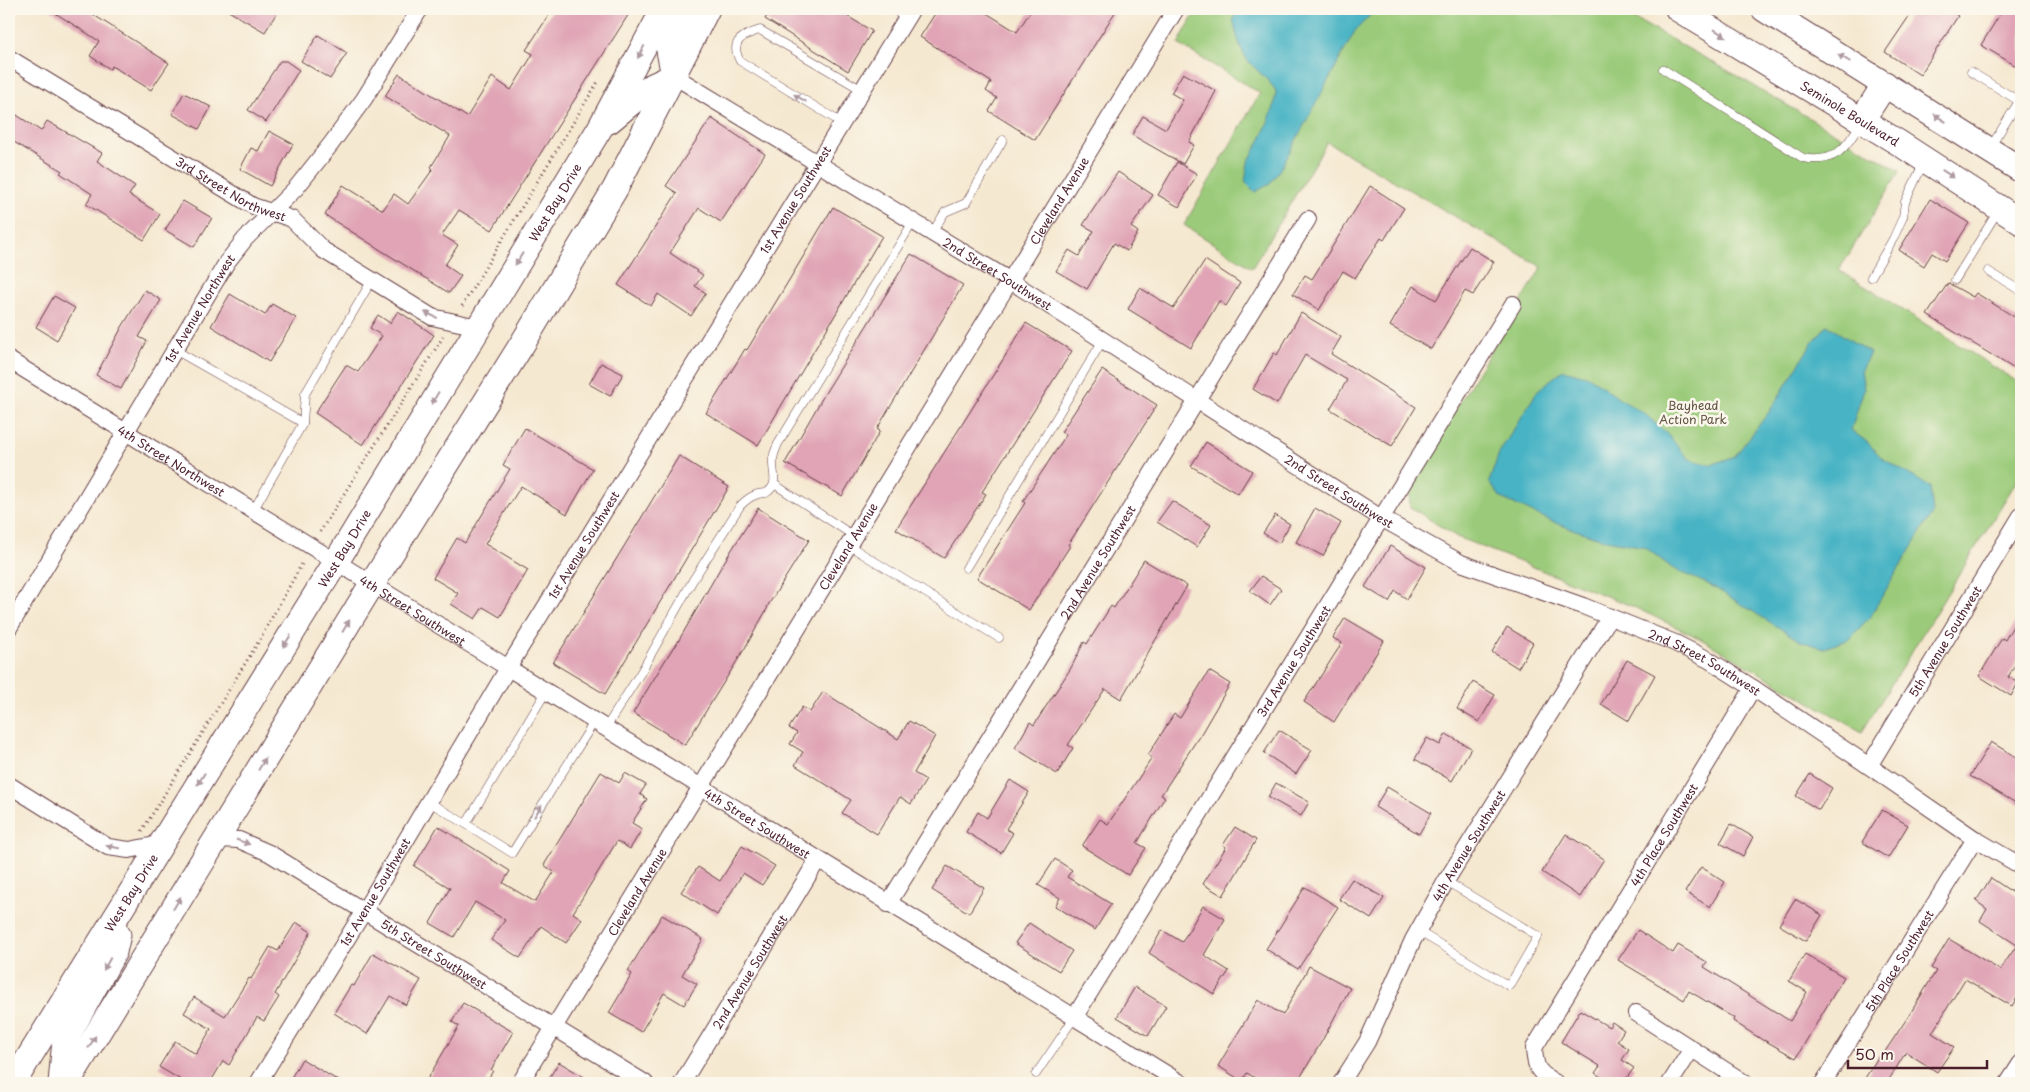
<svg xmlns="http://www.w3.org/2000/svg" width="2030" height="1092" font-family="'Playpen Sans',sans-serif">
  <style>
    .green { fill: #9bcb7a; stroke: #727552 }
    .water { fill: #47b3c4; stroke: #486978 }
    .building { fill: #e0a4b6 }
    .lines { fill: none; stroke-linecap: round; stroke-linejoin: round }
    .lane-casing { stroke: #643d44; stroke-width: 9 }
    .street-casing { stroke: #643d44; stroke-width: 18 }
    .primary-casing { stroke: #643d44; stroke-width: 27 }
    .path { stroke: #643d44; stroke-width: 3; stroke-dasharray: 1 4; stroke-linecap: butt }
    .lane { stroke: #fff; stroke-width: 8 }
    .street { stroke: #fff; stroke-width: 16 }
    .primary { stroke: #fff; stroke-width: 25 }
    .oneway { fill: #ae9aa0 }
    .labels { text-anchor: middle; dominant-baseline: central; stroke-width: 5; stroke-linejoin: round; paint-order: stroke }
    .street-label { font-size: 12px; fill: #4a1f2b; stroke: #fbf7ec }
    .park-label { font-size: 12px; fill: #625343; stroke: #fbf7ec }
  </style>
  <rect width="100%" height="100%" fill="#fbf7ec"/>
  <filter id="ink" filterUnits="userSpaceOnUse"><feTurbulence type="fractalNoise" baseFrequency=".02" numOctaves="2"/><feDisplacementMap in="SourceGraphic" scale="10" xChannelSelector="R" yChannelSelector="G"/><feConvolveMatrix kernelMatrix="1 2 1 2 8 2 1 2 1" color-interpolation-filters="sRGB"/></filter>
  <filter id="wash" filterUnits="userSpaceOnUse"><feTurbulence type="fractalNoise" baseFrequency=".0096" numOctaves="4" result="noise"/><feDisplacementMap in="SourceGraphic" scale="20" xChannelSelector="R" yChannelSelector="G"/><feGaussianBlur stdDeviation="1.12" result="paint"/><feColorMatrix in="noise" values="0 0 0 0 0 0 0 0 0 0 0 0 0 0 0 0 0 1.4 0 .05"/><feComposite in="paint" operator="in"/></filter>
  <g filter="url(#wash)">
    <rect width="100%" height="100%" fill="#f5e8d0"/>
    <!-- green -->
    <polygon class="green" points="1197,9 1617,9 1732,73 1900,171 1839,270 2021,384 2021,474 1862,732 1699,638 1634,607 1457,537 1410,507 1409,486 1542,267 1327,142 1252,268 1184,225 1260,93 1178,44"/>
    <!-- water -->
    <g class="water">
      <path d="M1239 9H1376L1355 31 1282 166 1270 184 1255 192 1245 182 1248 162 1261 139 1274 107 1276 91C1267 77 1255 70 1246 58 1239 47 1236 32 1233 19Z"/>
      <polygon points="1827,325 1870,353 1861,370 1864,389 1851,430 1867,442 1882,458 1930,487 1933,512 1869,618 1848,640 1824,648 1800,641 1712,586 1672,568 1645,547 1606,540 1560,525 1501,498 1489,482 1499,453 1538,390 1563,370 1590,377 1618,398 1645,414 1667,434 1689,459 1711,465 1735,456 1769,412 1812,343"/>
    </g>
    <g id="blocks">
      <!-- building -->
      <g class="building">
        <polygon points="49,9 95,9 92,14 169,63 151,90 112,66 110,69 90,56 99,41"/>
        <polygon points="225,9 279,9 265,32"/>
        <polygon points="553,9 632,9 492,230 459,210 442,235 458,245 445,265 461,276 449,293 325,215 343,185 383,210 394,194 408,204 433,169 431,167 450,136 385,96 399,74 467,117 492,77 511,90 533,54 526,50"/>
        <polygon points="771,9 806,9 816,15 820,9 835,9 872,31 848,71 765,19"/>
        <polygon points="938,9 980,9 1017,32 1032,9 1117,9 1035,140 989,111 997,98 986,91 991,82 920,37"/>
        <polygon points="1914,9 1948,9 1958,16 1920,75 1885,52"/>
        <polygon points="2003,9 2021,9 2021,69 1981,45"/>
        <polygon points="318,35 347,53 330,79 301,61"/>
        <polygon points="280,61 286,61 299,70 266,122 248,110"/>
        <polygon points="1183,73 1216,91 1189,142 1194,145 1183,164 1132,135 1143,116 1166,129 1183,100 1171,93"/>
        <polygon points="184,93 211,107 199,129 172,114"/>
        <polygon points="9,110 41,131 47,121 102,153 97,161 135,186 129,195 160,214 144,240 86,204 92,194 60,173 62,171 9,139"/>
        <polygon points="711,118 765,154 721,222 699,208 670,253 703,275 695,286 706,293 691,316 658,294 651,306 618,285 677,193 666,186"/>
        <polygon points="269,131 293,144 270,186 240,169 251,148 258,151"/>
        <polygon points="1177,162 1197,174 1179,207 1158,195"/>
        <polygon points="1118,172 1153,195 1131,227 1138,232 1127,251 1114,243 1087,289 1056,271 1069,250 1079,256 1094,231 1083,225"/>
        <polygon points="1370,186 1404,208 1384,240 1381,238 1355,278 1343,271 1319,310 1293,294 1305,275 1312,279"/>
        <polygon points="1930,199 1969,223 1945,261 1932,253 1924,266 1899,250"/>
        <polygon points="183,201 212,218 194,247 165,230"/>
        <polygon points="833,207 882,236 758,445 706,413 745,349 747,350"/>
        <polygon points="1470,247 1494,262 1473,295 1465,291 1431,349 1390,326 1413,286 1436,300"/>
        <polygon points="911,254 963,285 877,429 880,431 842,496 785,463 827,390"/>
        <polygon points="1205,260 1240,283 1226,306 1219,301 1191,348 1128,309 1140,288 1174,308"/>
        <polygon points="1948,283 1973,297 1976,293 2021,321 2021,373 1927,315"/>
        <polygon points="145,290 161,300 139,337 147,341 121,389 96,375 122,327"/>
        <polygon points="230,294 265,315 272,304 296,318 269,362 211,326"/>
        <polygon points="54,296 75,308 57,340 36,327"/>
        <polygon points="398,311 434,335 363,445 315,413 346,365 358,372 382,336 370,328 378,315 390,323"/>
        <polygon points="1301,313 1341,337 1331,354 1416,407 1392,446 1330,409 1347,380 1305,355 1277,404 1253,389 1274,353 1277,355"/>
        <polygon points="1026,323 1072,351 982,492 986,494 944,558 896,529"/>
        <polygon points="601,363 623,374 610,396 589,384"/>
        <polygon points="1102,370 1157,405 1068,545 1070,546 1029,610 977,578 1025,503 1023,501 1066,435 1061,432"/>
        <polygon points="525,428 593,469 567,514 521,486 485,544 528,570 500,617 483,607 475,619 451,604 458,593 433,578 457,538 465,543 510,469 503,465"/>
        <polygon points="1206,442 1252,471 1238,494 1191,466"/>
        <polygon points="679,456 729,487 605,694 553,663"/>
        <polygon points="1172,501 1211,525 1197,547 1157,522"/>
        <polygon points="758,508 809,540 767,607 768,607 745,648 685,745 633,713 674,646 675,647 721,567"/>
        <polygon points="1315,508 1341,523 1323,556 1296,542"/>
        <polygon points="1275,515 1290,524 1279,543 1263,533"/>
        <polygon points="1390,546 1426,567 1407,599 1395,591 1389,602 1365,587"/>
        <polygon points="1144,560 1187,586 1121,699 1105,689 1068,745 1073,748 1057,774 1015,748 1030,722 1034,725 1071,668 1084,642 1087,644 1111,606 1114,608"/>
        <polygon points="1261,576 1281,589 1270,605 1250,591"/>
        <polygon points="2021,612 2021,655 2008,677 2018,683 2011,696 1979,676 2002,638 2005,640"/>
        <polygon points="1345,618 1384,641 1334,722 1304,702 1342,643 1333,638"/>
        <polygon points="1507,627 1533,643 1518,668 1492,652"/>
        <polygon points="1627,660 1655,675 1629,721 1601,704"/>
        <polygon points="1209,671 1230,684 1202,732 1161,795 1165,797 1137,843 1146,848 1128,875 1082,846 1100,819 1108,824 1152,758 1148,755 1174,714 1180,718"/>
        <polygon points="1473,682 1495,695 1479,722 1457,709"/>
        <polygon points="823,692 898,739 909,721 935,736 914,773 926,780 911,804 900,797 877,834 842,813 851,800 795,765 803,752 790,744 797,733 789,728 802,707 810,712"/>
        <polygon points="1279,730 1312,750 1296,774 1264,753"/>
        <polygon points="1446,734 1471,748 1452,781 1415,759 1427,738 1440,745"/>
        <polygon points="1991,742 2021,760 2021,806 1970,776"/>
        <polygon points="601,772 619,783 625,773 646,785 640,794 647,799 632,823 642,829 630,849 617,841 573,913 582,919 566,943 541,926 520,958 491,940 505,920 475,902 454,937 430,923 450,888 414,866 438,826 510,871 503,883 535,902 554,872 544,865"/>
        <polygon points="1810,774 1832,788 1819,810 1796,796"/>
        <polygon points="1010,780 1029,792 1006,829 1013,833 1001,853 966,832 978,812 987,818"/>
        <polygon points="1276,783 1309,802 1301,816 1268,797"/>
        <polygon points="1387,787 1431,813 1419,834 1375,807"/>
        <polygon points="1882,810 1908,825 1888,858 1862,842"/>
        <polygon points="1731,824 1753,837 1743,856 1720,843"/>
        <polygon points="1235,827 1256,840 1223,896 1203,884 1226,847 1223,845"/>
        <polygon points="1566,834 1604,859 1580,897 1542,872"/>
        <polygon points="742,846 775,866 762,885 743,873 717,915 681,892 698,867 720,881"/>
        <polygon points="1055,859 1072,870 1067,877 1111,904 1095,930 1055,906 1060,898 1038,885"/>
        <polygon points="947,866 984,888 969,913 932,890"/>
        <polygon points="1701,867 1725,882 1710,907 1685,892"/>
        <polygon points="1991,878 2021,898 2021,991 2012,1006 1965,979 1932,1033 1954,1047 1937,1072 1906,1052 1887,1083 1862,1083 1882,1051 1884,1053 1908,1017 1936,971 1931,968 1949,939 2000,970 2017,945 1980,921 1987,909 1976,901"/>
        <polygon points="1352,879 1384,898 1371,919 1339,899"/>
        <polygon points="1305,887 1338,907 1298,969 1266,949"/>
        <polygon points="1795,899 1822,915 1806,941 1779,925"/>
        <polygon points="1203,906 1225,919 1204,955 1229,971 1214,994 1149,953 1162,930 1182,942"/>
        <polygon points="662,915 703,939 682,975 697,984 684,1005 664,993 641,1032 609,1013 632,974 628,971"/>
        <polygon points="296,922 311,932 275,994 279,997 264,1021 257,1017 229,1065 223,1061 210,1083 186,1083 159,1067 175,1041 196,1054 211,1029 184,1013 194,997 225,1016 249,978 251,979 270,947 278,951"/>
        <polygon points="1029,923 1072,951 1059,971 1015,943"/>
        <polygon points="1638,930 1673,953 1678,945 1707,962 1704,967 1790,1021 1807,992 1789,981 1805,954 1844,977 1796,1058 1764,1040 1764,1041 1733,1021 1734,1018 1689,991 1684,1000 1618,960"/>
        <polygon points="373,953 421,980 406,1005 390,996 367,1034 334,1013 351,985 354,986"/>
        <polygon points="1309,966 1350,988 1323,1039 1297,1083 1263,1083 1247,1073 1242,1081 1218,1066 1258,1000 1283,1015"/>
        <polygon points="1135,987 1166,1006 1148,1036 1117,1017"/>
        <polygon points="463,1003 513,1032 491,1070 493,1071 485,1083 425,1083 459,1026 452,1022"/>
        <polygon points="1580,1010 1609,1027 1612,1022 1624,1030 1617,1041 1629,1049 1622,1060 1634,1068 1623,1083 1610,1083 1595,1073 1600,1066 1561,1042"/>
        <polygon points="302,1059 342,1083 288,1083"/>
        <polygon points="559,1062 594,1083 546,1083"/>
      </g>
    </g>
  </g>
  <g filter="url(#ink)">
    <use href="#blocks" fill-opacity="0" stroke="#643d44" stroke-width="1"/>
    <g class="lines">
      <!-- lane casing -->
      <g class="lane-casing">
        <g id="lane">
          <polyline points="892,9 907,18"/>
          <path d="M1663 69 1803 158C1834 164 1846 149 1860 124"/>
          <polyline points="1971,72 2019,101 1990,148"/>
          <path d="M842 123 740 61C729 41 743 35 760 30L862 90"/>
          <polyline points="932,233 945,212 966,203 1003,140"/>
          <polyline points="1988,271 2021,291"/>
          <polyline points="1871,277 1893,239 1903,217 1905,202 1923,164"/>
          <polyline points="1955,280 1998,211"/>
          <polyline points="175,350 303,423"/>
          <polyline points="774,484 854,536"/>
          <polyline points="253,511 303,423 305,394 372,280"/>
          <polyline points="848,545 999,638"/>
          <polyline points="966,568 1103,340"/>
          <polyline points="546,692 466,824 512,853 594,722"/>
          <path d="M605 729 641 672 693 580 740 506C748 498 755 493 766 493 779 485 773 475 773 464 772 457 775 451 778 444L913 222"/>
          <polyline points="429,802 466,824"/>
          <polyline points="1418,931 1509,986 1538,936 1446,881"/>
          <polyline points="1036,1074 1074,1018"/>
        </g>
      </g>
      <!-- street casing -->
      <g class="street-casing">
        <g id="street">
          <path id="s1" d="M9 58 253 206 292 219 323 250 432 317 478 327"/>
          <path id="s2" d="M674 76 1009 280 1381 518 1461 563 1583 606 1675 643 1709 660 1753 688 1869 766 1975 839 2021 866"/>
          <path id="s3" d="M9 360C399 602 789 844 1181 1083"/>
          <path id="s4" d="M9 628 227 262 245 239 296 188 331 144 364 99 420 9"/>
          <path id="s5" d="M1869 766 2021 516"/>
          <polyline points="9,785 108,847 129,850 161,844"/>
          <path id="s6" d="M216 839 239 840 269 853 645 1083"/>
          <path id="s7" d="M888 904 1308 219"/>
          <polyline points="1636,1013 1745,1083"/>
          <path id="s8" d="M1074 1018 1513 304"/>
          <path id="s9" d="M258 1083 364 911 508 668 912 9"/>
          <path id="s10" d="M520 1083 1176 9"/>
          <path id="s11" d="M682 1083 817 861"/>
          <path id="s12" d="M1341 1083 1367 1042 1413 940 1446 881 1610 617"/>
          <path id="s13" d="M1556 1083C1538 1073 1535 1068 1534 1048L1753 688"/>
          <polyline points="1670,1083 1691,1050"/>
          <path id="s14" d="M1823 1083 1975 839"/>
          <polyline points="2008,1083 2021,1063"/>
        </g>
      </g>
      <!-- primary casing -->
      <g class="primary-casing">
        <g id="primary">
          <path id="s15" d="M1678 9 1899 143 2021 222"/>
          <polyline points="1764,9 2021,170"/>
          <polyline points="674,76 667,40 681,10"/>
          <polyline points="1862,120 1885,84"/>
          <polyline points="609,121 650,87 674,76"/>
          <path id="s16" d="M13 1083 336 562 600 128 664 9"/>
          <polyline points="61,1083 65,1040 114,952 118,935"/>
          <polyline points="67,1083 372,584 524,341 615,189 707,9"/>
        </g>
      </g>
      <!-- path -->
      <g class="path">
        <polyline points="462,306 599,80"/>
        <polyline points="320,532 443,337"/>
        <polyline points="142,831 256,646 303,562"/>
      </g>
      <!-- lane -->
      <use href="#lane" class="lane"/>
      <!-- street -->
      <use href="#street" class="street"/>
      <!-- primary -->
      <use href="#primary" class="primary"/>
    </g>
    <!-- one-way arrows -->
    <defs><path id="oneway-solid" d="M-6-.8H1V-3.2L6.5 0L1 3.2V.8H-6Z" transform="scale(1.25)"/></defs>
    <g class="oneway">
      <use href="#oneway-solid" transform="translate(1720 33) rotate(31)"/>
      <use href="#oneway-solid" transform="translate(641 52) rotate(118)"/>
      <use href="#oneway-solid" transform="translate(1844 58) rotate(-148)"/>
      <use href="#oneway-solid" transform="translate(800 98) rotate(-149)"/>
      <use href="#oneway-solid" transform="translate(1940 118) rotate(-147)"/>
      <use href="#oneway-solid" transform="translate(1948 174) rotate(33)"/>
      <use href="#oneway-solid" transform="translate(519 259) rotate(122)"/>
      <use href="#oneway-solid" transform="translate(431 315) rotate(-156)"/>
      <use href="#oneway-solid" transform="translate(435 398) rotate(121)"/>
      <use href="#oneway-solid" transform="translate(346 626) rotate(-59)"/>
      <use href="#oneway-solid" transform="translate(287 641) rotate(122)"/>
      <use href="#oneway-solid" transform="translate(262 764) rotate(-59)"/>
      <use href="#oneway-solid" transform="translate(201 779) rotate(122)"/>
      <use href="#oneway-solid" transform="translate(538 811) rotate(-58)"/>
      <use href="#oneway-solid" transform="translate(243 842) rotate(19)"/>
      <use href="#oneway-solid" transform="translate(113 847) rotate(-168)"/>
      <use href="#oneway-solid" transform="translate(177 903) rotate(-59)"/>
      <use href="#oneway-solid" transform="translate(107 964) rotate(119)"/>
      <use href="#oneway-solid" transform="translate(92 1042) rotate(-59)"/>
    </g>
  </g>
  <g class="labels">
    <!-- street labels -->
    <g class="street-label">
      <text stroke="none"><textPath href="#s15" startOffset="201">Seminole Boulevard</textPath></text>
      <text stroke="none"><textPath href="#s1" startOffset="258">3rd Street Northwest</textPath></text>
      <text stroke="none"><textPath href="#s9" startOffset="1034">1st Avenue Southwest</textPath></text>
      <text stroke="none"><textPath href="#s10" startOffset="1034">Cleveland Avenue</textPath></text>
      <text stroke="none"><textPath href="#s16" startOffset="1034">West Bay Drive</textPath></text>
      <text stroke="none"><textPath href="#s2" startOffset="379">2nd Street Southwest</textPath></text>
      <text stroke="none"><textPath href="#s4" startOffset="372">1st Avenue Northwest</textPath></text>
      <text stroke="none"><textPath href="#s3" startOffset="191">4th Street Northwest</textPath></text>
      <text stroke="none"><textPath href="#s2" startOffset="784">2nd Street Southwest</textPath></text>
      <text stroke="none"><textPath href="#s9" startOffset="629">1st Avenue Southwest</textPath></text>
      <text stroke="none"><textPath href="#s10" startOffset="629">Cleveland Avenue</textPath></text>
      <text stroke="none"><textPath href="#s16" startOffset="629">West Bay Drive</textPath></text>
      <text stroke="none"><textPath href="#s7" startOffset="401">2nd Avenue Southwest</textPath></text>
      <text stroke="none"><textPath href="#s3" startOffset="475">4th Street Southwest</textPath></text>
      <text stroke="none"><textPath href="#s5" startOffset="146">5th Avenue Southwest</textPath></text>
      <text stroke="none"><textPath href="#s8" startOffset="419">3rd Avenue Southwest</textPath></text>
      <text stroke="none"><textPath href="#s2" startOffset="1189">2nd Street Southwest</textPath></text>
      <text stroke="none"><textPath href="#s3" startOffset="880">4th Street Southwest</textPath></text>
      <text stroke="none"><textPath href="#s13" startOffset="294">4th Place Southwest</textPath></text>
      <text stroke="none"><textPath href="#s12" startOffset="270">4th Avenue Southwest</textPath></text>
      <text stroke="none"><textPath href="#s9" startOffset="224">1st Avenue Southwest</textPath></text>
      <text stroke="none"><textPath href="#s10" startOffset="224">Cleveland Avenue</textPath></text>
      <text stroke="none"><textPath href="#s16" startOffset="224">West Bay Drive</textPath></text>
      <text stroke="none"><textPath href="#s6" startOffset="249">5th Street Southwest</textPath></text>
      <text stroke="none"><textPath href="#s14" startOffset="144">5th Place Southwest</textPath></text>
      <text stroke="none"><textPath href="#s11" startOffset="130">2nd Avenue Southwest</textPath></text>
    </g>
    <!-- park labels -->
    <g class="park-label">
      <text x="1693" y="405">Bayhead<tspan x="1693" dy="14">Action Park</tspan></text>
    </g>
  </g>
  <!-- margin -->
  <rect width="2030" height="1092" fill="none" stroke="#fbf7ec" stroke-width="30"/>
  <!-- scale -->
  <path d="M1848 1060v8h139v-8" fill="none" stroke="#4a1f2b" stroke-width="2.5"/>
  <text x="1855" y="1060" font-size="15" fill="#4a1f2b" stroke="#fbf7ec" stroke-width="4" paint-order="stroke">50 m</text>
</svg>
